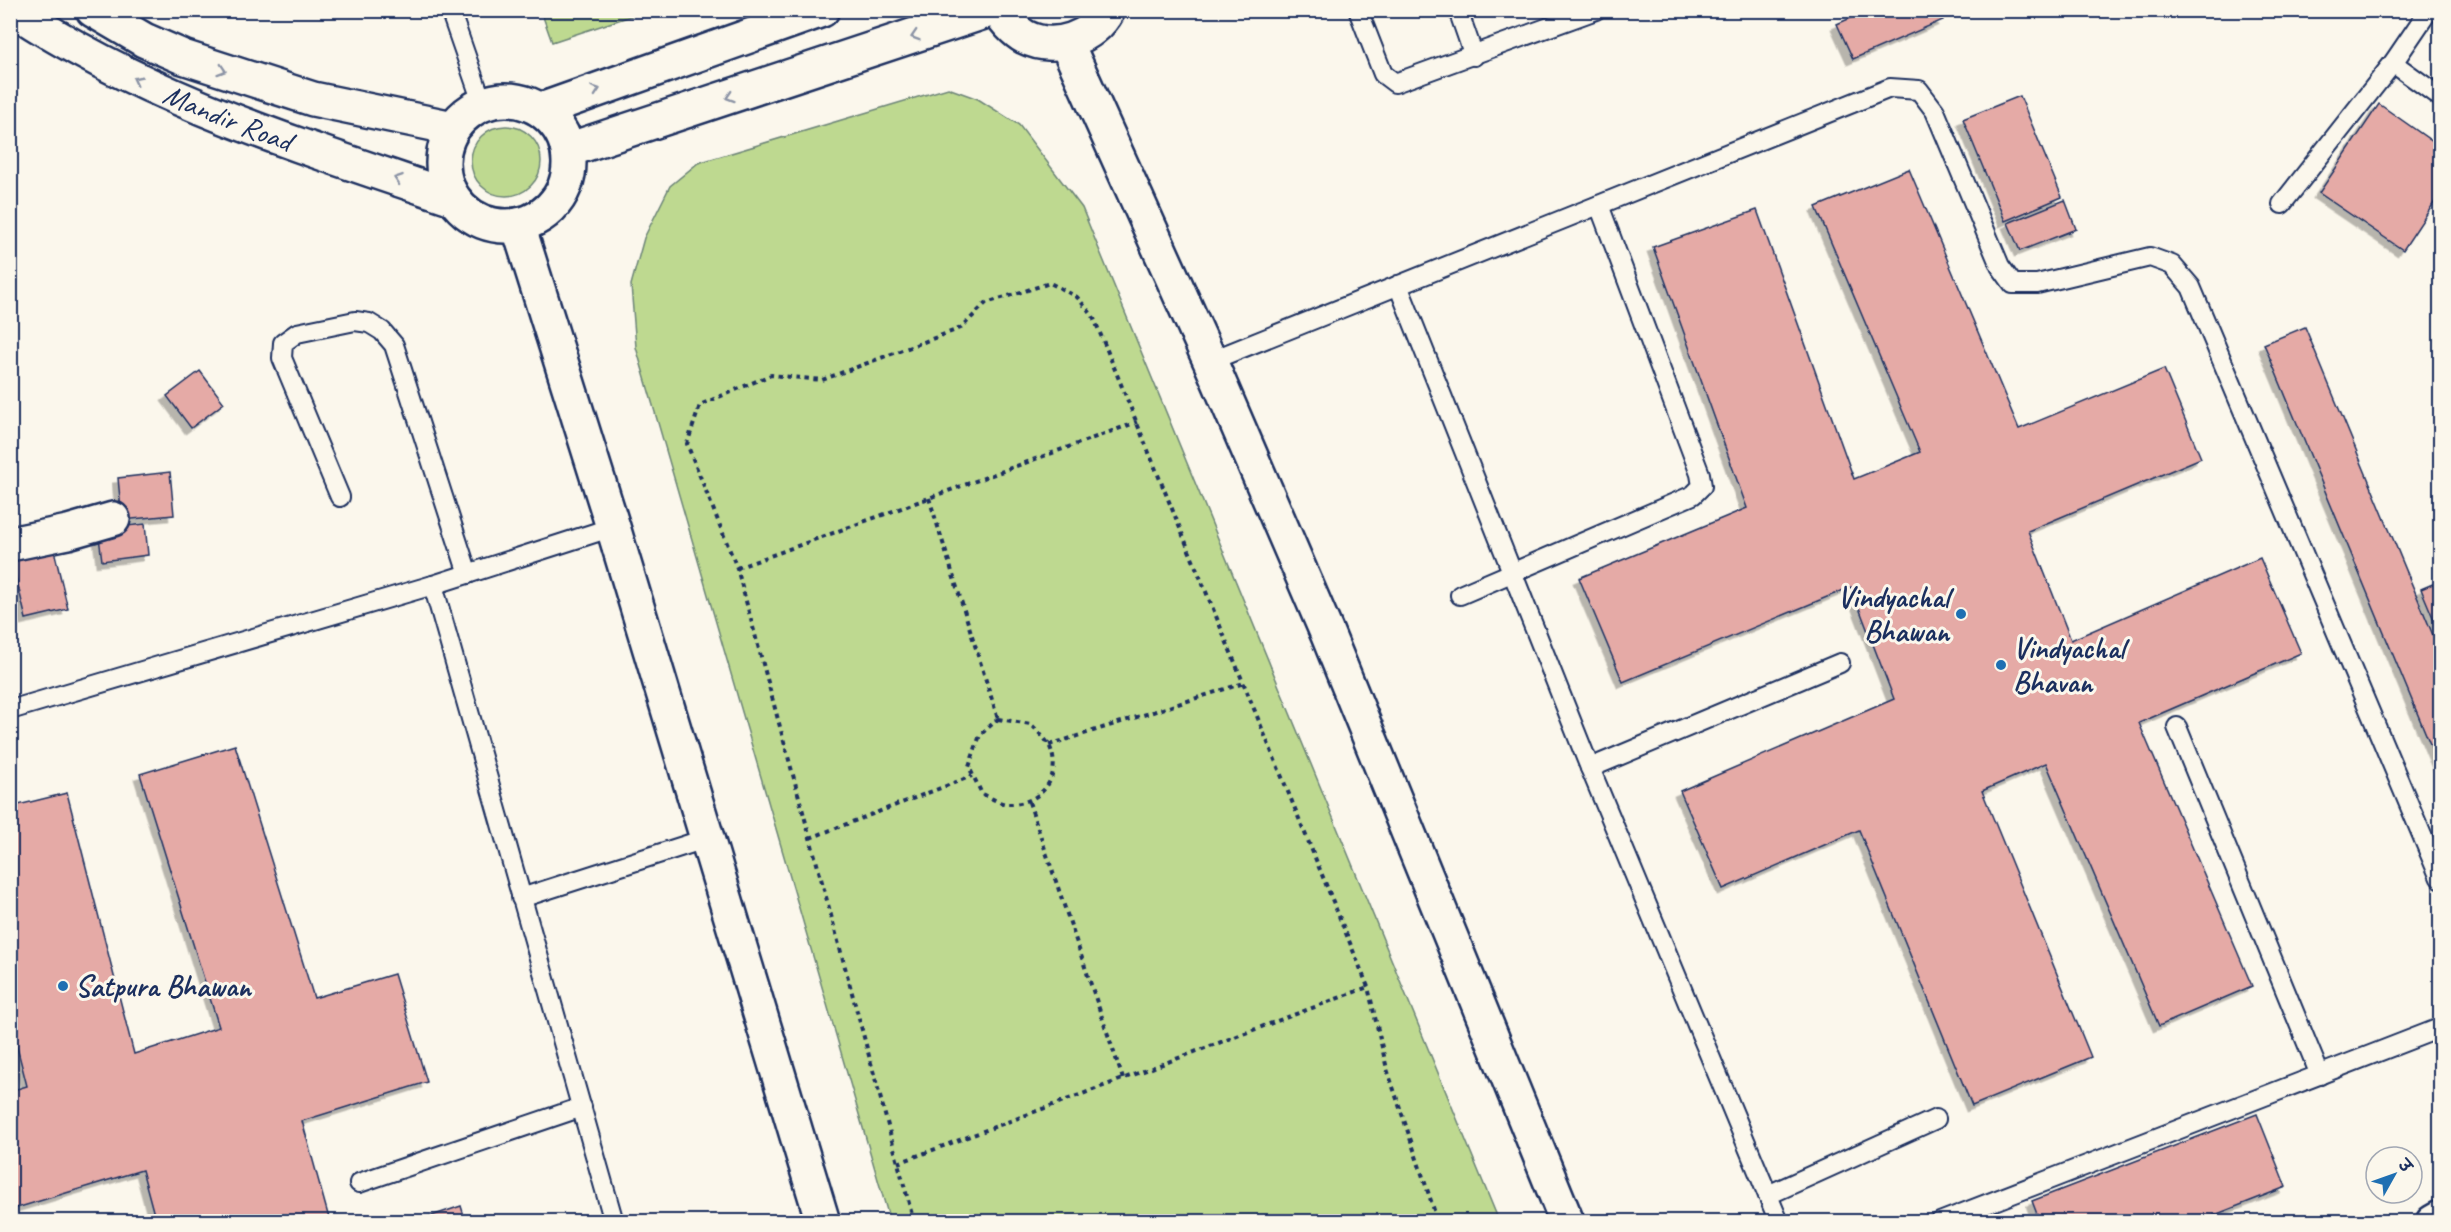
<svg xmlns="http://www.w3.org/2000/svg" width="2451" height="1232" font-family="Caveat,'Playpen Sans Deva',sans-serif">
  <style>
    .green { fill: #bed990; stroke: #6c8477; stroke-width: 1.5 }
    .building { fill: #e5aaa6; stroke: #1b2f5e; stroke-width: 1.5; filter: url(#shadow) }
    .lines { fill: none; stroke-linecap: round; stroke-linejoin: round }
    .lane-casing { stroke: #1b2f5e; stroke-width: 22 }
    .street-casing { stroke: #1b2f5e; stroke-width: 38 }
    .secondary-casing { stroke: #1b2f5e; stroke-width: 38 }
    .path { stroke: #1b2f5e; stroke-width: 4; stroke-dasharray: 4.5 4.5; stroke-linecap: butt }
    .lane { stroke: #fbf7ec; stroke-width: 18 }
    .street { stroke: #fbf7ec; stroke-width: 33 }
    .secondary { stroke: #fbf7ec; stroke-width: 33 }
    .oneway { stroke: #8b93a5 }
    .poi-dot { fill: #1f6fb2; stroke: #fbf7ec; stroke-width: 2 }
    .labels { text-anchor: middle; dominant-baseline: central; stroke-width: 6; stroke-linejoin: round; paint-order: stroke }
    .street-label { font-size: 30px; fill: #1b2f5e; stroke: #fbf7ec }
    .poi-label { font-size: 30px; font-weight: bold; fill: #1b2f5e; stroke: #fbf7ec; text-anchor: start }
  </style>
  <defs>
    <filter id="shadow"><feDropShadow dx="-5.5" dy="5.5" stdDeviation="0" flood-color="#0004"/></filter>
  </defs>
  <rect width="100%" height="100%" fill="#fbf7ec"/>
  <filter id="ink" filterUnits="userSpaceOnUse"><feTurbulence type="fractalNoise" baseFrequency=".0167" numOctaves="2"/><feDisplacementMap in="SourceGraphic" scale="12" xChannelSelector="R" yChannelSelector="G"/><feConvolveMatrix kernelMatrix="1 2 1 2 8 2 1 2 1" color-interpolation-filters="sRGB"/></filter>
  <g filter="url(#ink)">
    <!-- green -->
    <g class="green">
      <polygon points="541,11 541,10 646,11 552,42"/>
      <polygon points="948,88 978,99 1019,125 1082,208 1499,1221 890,1221 636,347 631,285 644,238 670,186 698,163"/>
      <circle cx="506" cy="161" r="35"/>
    </g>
    <!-- building -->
    <g class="building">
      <polygon points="1869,10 1938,10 1943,20 1853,59 1837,24"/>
      <polygon points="2020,96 2062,197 2005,221 1963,119"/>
      <polygon points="2379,104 2440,147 2440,194 2403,250 2319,193"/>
      <polygon points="1909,169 2019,429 2164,369 2201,458 2028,531 2071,640 2260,558 2301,653 2139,723 2252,986 2159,1026 2046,763 1982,791 2091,1057 1972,1106 1859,830 1723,889 1680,791 1894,699 1851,587 1623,682 1579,578 1747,508 1653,247 1757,210 1854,479 1920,452 1816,207"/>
      <polygon points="2065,200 2076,229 2020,251 2008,223"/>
      <polygon points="2305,327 2440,652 2440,768 2264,344"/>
      <polygon points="200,371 224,403 191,428 167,396"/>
      <polygon points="170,472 174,515 122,520 118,478"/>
      <polygon points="145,524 148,555 102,561 98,529"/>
      <polygon points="53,546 68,609 26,619 11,556"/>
      <polygon points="2440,581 2440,634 2421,589"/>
      <polygon points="10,586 18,611 10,614"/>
      <polygon points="235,745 314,998 394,974 427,1082 302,1121 330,1222 156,1222 142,1170 10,1210 10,1091 27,1086 10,1020 10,807 67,793 134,1054 219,1027 140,774"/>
      <polygon points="2257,1114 2286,1187 2197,1222 2040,1222 2032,1201"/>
      <polygon points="461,1206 466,1222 414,1222"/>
    </g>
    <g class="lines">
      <!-- lane casing -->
      <g class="lane-casing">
        <g id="lane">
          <polyline points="450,10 483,105"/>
          <polyline points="1358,10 1383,74 1395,83 1596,10"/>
          <polyline points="1458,10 1474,56"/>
          <polyline points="2393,63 2440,97"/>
          <polyline points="2282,204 2393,63 2429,10"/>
          <polyline points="1398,285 1590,768 1779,1222"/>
          <polyline points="1210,361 1890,88 1919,90 1935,111 2000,266 2013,284 2037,284 2150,257 2172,265 2191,287 2440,878"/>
          <polyline points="340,497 282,358 283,343 297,333 355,321 369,323 382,331 394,345 468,574"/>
          <polyline points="433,585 614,1222"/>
          <polyline points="1460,595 1693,495 1702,486 1700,474 1599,205"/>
          <polyline points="10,710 433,585 613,527"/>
          <polyline points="2177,727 2320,1075"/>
          <polyline points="1590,768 1840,663"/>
          <polyline points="521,898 708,838"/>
          <polyline points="359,1183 582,1107"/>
          <polyline points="1768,1195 1936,1119"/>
          <polyline points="1940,1222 2440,1028"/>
        </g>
      </g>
      <!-- street casing -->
      <g class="street-casing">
        <polyline id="street" points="10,544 68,532 113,519"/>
      </g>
      <!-- secondary casing -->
      <g class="secondary-casing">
        <g id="secondary">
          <path id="s1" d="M14 10C149 100 302 146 453 198"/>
          <polyline points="93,10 144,40 183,57 313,99 453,128"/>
          <path d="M998 10C1006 21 1014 31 1025 37 1055 52 1093 38 1108 10"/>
          <polyline points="1066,42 1210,361 1327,633 1567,1222"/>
          <circle cx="506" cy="163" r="63"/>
          <polyline points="541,110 822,10"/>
          <polyline points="568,150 990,10"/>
          <polyline points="518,225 613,527 823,1222"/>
          <polyline points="2433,1222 2440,1218"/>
        </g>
      </g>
      <!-- path -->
      <g class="path">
        <polyline points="929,498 998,719"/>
        <polyline points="737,568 1137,422"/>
        <path d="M998 719 1031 724C1037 731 1045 738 1049 745 1064 776 1041 805 1008 804 1000 804 990 797 982 794L969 767 980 735Z"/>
        <polyline points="1049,745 1244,683"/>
        <polyline points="1029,802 1123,1079"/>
        <polyline points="810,838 972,776"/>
        <polyline points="898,1163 1368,987"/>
        <polyline points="914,1222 737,568 687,444 700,405 771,375 822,380 961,328 986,303 1050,283 1077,297 1093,316 1368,987 1387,1069 1438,1222"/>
      </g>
      <!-- lane -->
      <use href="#lane" class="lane"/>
      <!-- street -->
      <use href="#street" class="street"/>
      <!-- secondary -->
      <use href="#secondary" class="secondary"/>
    </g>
    <!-- one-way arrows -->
    <defs><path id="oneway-chevron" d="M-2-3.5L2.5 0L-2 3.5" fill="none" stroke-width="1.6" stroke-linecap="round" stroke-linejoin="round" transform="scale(1.5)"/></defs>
    <g class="oneway">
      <use href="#oneway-chevron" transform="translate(915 36) rotate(162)"/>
      <use href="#oneway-chevron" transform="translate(222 70) rotate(18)"/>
      <use href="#oneway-chevron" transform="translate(137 80) rotate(-153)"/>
      <use href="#oneway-chevron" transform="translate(596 90) rotate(-19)"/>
      <use href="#oneway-chevron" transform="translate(730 97) rotate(162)"/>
      <use href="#oneway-chevron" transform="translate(398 179) rotate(-161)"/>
    </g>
  </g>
  <!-- markers -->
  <g class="poi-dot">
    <circle cx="1961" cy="614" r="6"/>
    <circle cx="2001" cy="665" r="6"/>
    <circle cx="63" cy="986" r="6"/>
  </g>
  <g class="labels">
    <!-- street labels -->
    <g class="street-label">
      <text stroke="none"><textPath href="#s1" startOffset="240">Mandir Road</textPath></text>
    </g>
    <!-- poi labels -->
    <g class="poi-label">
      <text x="1949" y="597" text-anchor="end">Vindyachal<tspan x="1949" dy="34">Bhawan</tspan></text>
      <text x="2013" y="648">Vindyachal<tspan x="2013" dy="34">Bhavan</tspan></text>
      <text x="75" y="986">Satpura Bhawan</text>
    </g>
  </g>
  <!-- margin -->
  <rect width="2451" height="1232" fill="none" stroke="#fbf7ec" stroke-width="36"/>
  <rect x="18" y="18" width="2415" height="1196" fill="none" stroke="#1b2f5e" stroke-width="2" filter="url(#ink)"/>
  <!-- north arrow -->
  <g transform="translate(2394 1175) rotate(50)"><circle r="28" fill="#fbf7ec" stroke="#a1a7b3" stroke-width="1.5"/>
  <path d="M0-4.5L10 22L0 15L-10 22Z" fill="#1f6fb2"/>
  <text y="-9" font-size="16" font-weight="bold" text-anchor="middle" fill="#1b2f5e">उ</text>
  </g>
</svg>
